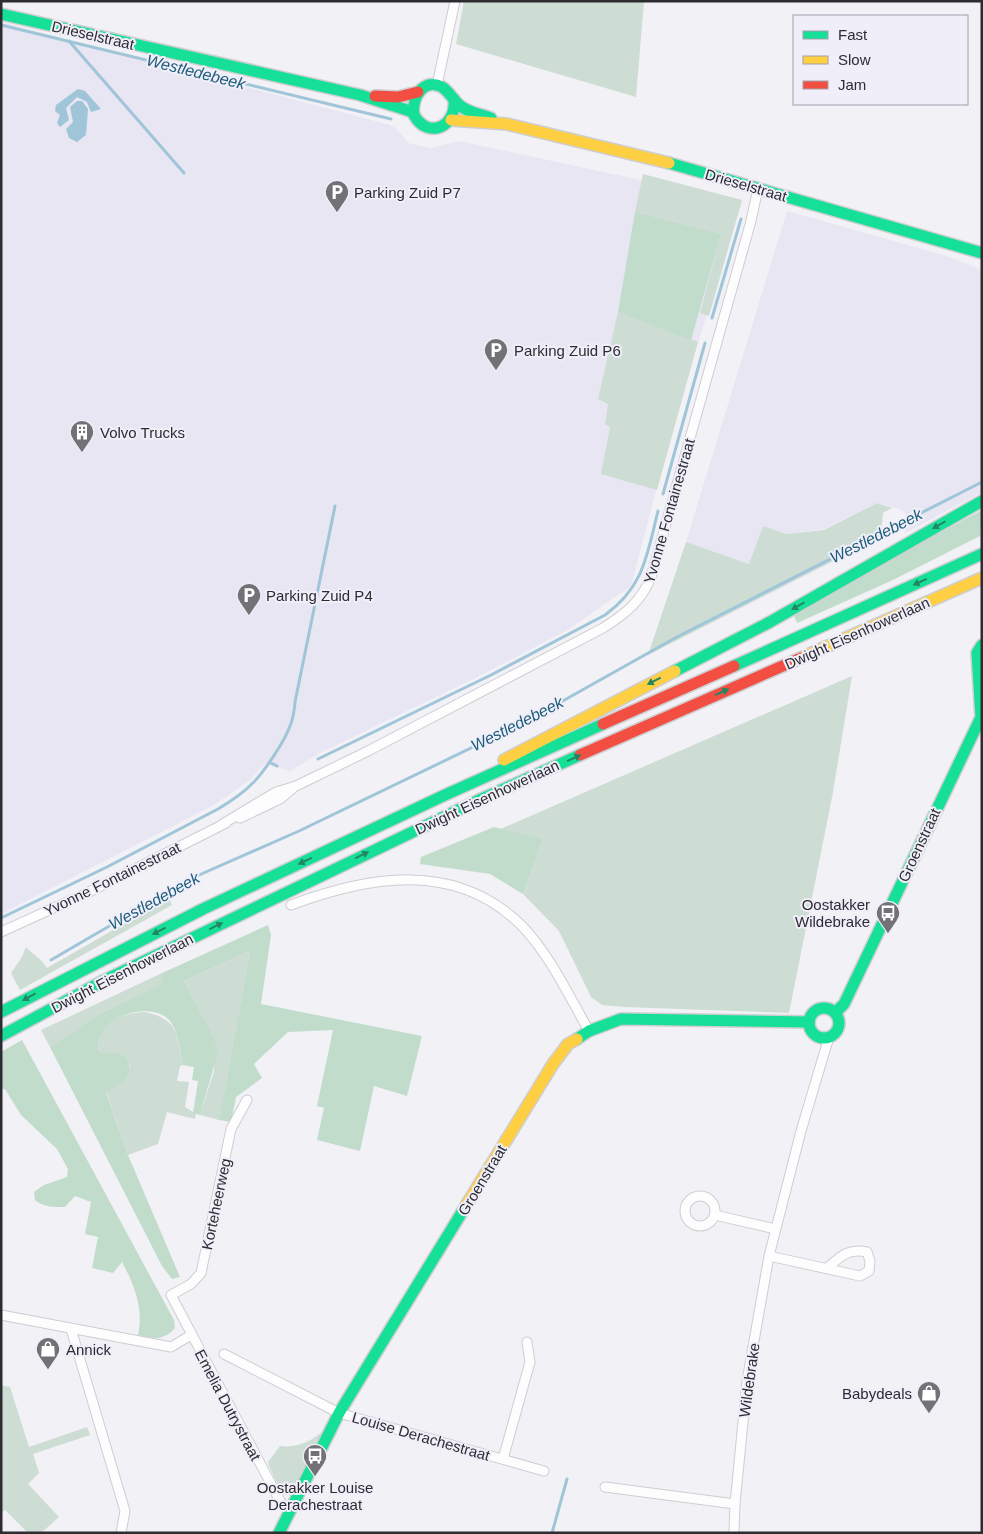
<svg xmlns="http://www.w3.org/2000/svg" width="983" height="1534" font-family="Arial,sans-serif">
  <style>
    .built { fill: #e7e6f2 }
    .green { fill: #cdddd3 }
    .forest { fill: #c2dccc }
    .water { fill: #a0c5d9 }
    .lines { fill: none; stroke-linecap: round; stroke-linejoin: round }
    .stream { stroke: #a0c5d9; stroke-width: 3 }
    .street-casing { stroke: #ceced2; stroke-width: 11 }
    .fast-casing { stroke: #ceced2; stroke-width: 14 }
    .slow-casing { stroke: #ceced2; stroke-width: 14 }
    .jam-casing { stroke: #ceced2; stroke-width: 14 }
    .street { stroke: #fdfdfe; stroke-width: 9 }
    .fast { stroke: #16e098; stroke-width: 11 }
    .slow { stroke: #ffcf43; stroke-width: 11 }
    .jam { stroke: #f24e42; stroke-width: 11 }
    .oneway { fill: #228664 }
    .labels { text-anchor: middle; dominant-baseline: central; stroke-width: 4; stroke-linejoin: round; paint-order: stroke }
    .street-label { font-size: 15px; fill: #2d2c31; stroke: #f0eef9 }
    .poi-label { font-size: 15px; fill: #2d2c31; stroke: #f0eef9; text-anchor: start }
    .water-label { font-size: 16px; font-style: italic; fill: #1c5c79; stroke: #f0eef9 }
  </style>
  <rect width="100%" height="100%" fill="#f1f1f6"/>
  <!-- built -->
  <g class="built">
    <polygon points="1,22 390,125 397,129 408,143 431,148 459,141 742,202 677,410 631,586 566,631 475,678 320,753 290,771 265,764 250,780 214,805 1,914"/>
    <polygon points="787,211 950,257 982,270 982,492 904,534 908,524 906,514 900,509 877,503 824,529 787,534 763,526 749,564 686,542"/>
  </g>
  <!-- green -->
  <g class="green">
    <polygon points="464,1 644,1 636,97 456,44"/>
    <polygon points="643,174 742,200 709,316 700,313 721,234 635,212"/>
    <polygon points="618,312 698,342 657,490 601,474 610,427 605,424 608,404 598,399"/>
    <polygon points="877,503 892,508 883,513 881,534 877,539 648,655 686,542 749,564 763,526 787,534 824,530"/>
    <polygon points="852,676 833,792 789,1013 624,1007 602,1005 591,997 559,931 523,894 543,839 498,830"/>
    <path d="M169 898 172 905 20 990 11 973 22 957 26 947C33 955 42 959 47 968Z"/>
    <polygon points="250,951 219,1120 200,1115 214,1071 213,1035 184,981"/>
    <polygon points="160,974 164,983 98,1015 50,1047 41,1030"/>
    <path d="M145 1012C180 1020 176 1034 183 1065L180 1066 177 1081 189 1082 185 1107 196 1114 195 1119 167 1112 158 1144 128 1155 106 1092 120 1084 130 1067C126 1051 112 1054 99 1052 93 1023 121 1013 145 1012Z"/>
    <polygon points="1,1385 10,1387 29,1447 87,1427 90,1435 33,1454 39,1473 28,1484 59,1517 41,1533 28,1533 5,1510 1,1513"/>
    <path d="M323 1431 294 1492 285 1495C282 1493 268 1466 268 1462L280 1446C296 1448 311 1442 323 1431Z"/>
  </g>
  <!-- forest -->
  <g class="forest">
    <polygon points="635,212 721,234 691,340 618,312"/>
    <polygon points="982,510 980,536 893,580 797,623 793,613"/>
    <polygon points="494,827 543,839 523,894 490,874 420,864 421,857"/>
    <path d="M268 925 271 935 261 1004 422 1036 407 1096 374 1086 360 1151 317 1140 324 1108 317 1106 333 1030 288 1032 254 1064 262 1078 236 1097 231 1122 219 1120 250 951 184 981 213 1035 218 1052 200 1115 193 1113 198 1081 192 1080 194 1067 183 1065C180 1052 179 1031 169 1020 151 1000 91 1016 99 1052 106 1053 116 1052 122 1055 126 1057 128 1061 129 1065 132 1080 116 1086 106 1093L128 1155 180 1277 172 1279 162 1266 50 1047 98 1015 163 983 160 974Z"/>
    <path d="M22 1040 174 1320 175 1328C164 1341 153 1339 138 1335 144 1309 134 1284 122 1262L113 1273 92 1268 98 1237 85 1234 91 1202 75 1196 65 1207C55 1207 42 1207 35 1200L34 1192 44 1185 67 1177 68 1169 57 1149 21 1115 5 1089H1V1052Z"/>
  </g>
  <!-- water -->
  <g class="water">
    <polygon points="78,89 85,91 101,109 91,112 87,102 77,97 66,108 69,120 60,127 57,123 60,115 55,111 56,105"/>
    <polygon points="77,101 82,101 88,109 86,135 77,142 69,138 66,129 73,122 70,107"/>
  </g>
  <g class="lines">
    <!-- stream -->
    <g class="stream">
      <polyline points="1,25 391,119"/>
      <polyline points="69,41 184,173"/>
      <polyline points="712,318 741,219"/>
      <polyline points="663,494 705,343"/>
      <path d="M318 759 491 675 605 615C644 587 647 555 658 511"/>
      <polyline points="271,763 277,766"/>
      <path d="M1 918 107 867 218 809C250 790 261 777 280 746 289 731 294 719 295 702L335 506"/>
      <polyline points="51,960 190,879 299,831 527,721 675,638 982,482"/>
      <polyline points="552,1533 567,1479"/>
    </g>
    <!-- street casing -->
    <g class="street-casing">
      <g id="street">
        <polyline points="437,85 455,1"/>
        <polyline points="240,818 280,799 292,789"/>
        <path d="M221 825 276 792 296 786 368 751 603 628C625 614 641 602 651 577L751 221 758 188"/>
        <path d="M291 905C369 876 456 860 522 926 550 955 569 996 589 1031"/>
        <polyline points="1,932 89,892 226,823"/>
        <polyline points="247,1100 231,1129 201,1273 191,1284 171,1295 280,1501 289,1512"/>
        <circle cx="700" cy="1211" r="15"/>
        <polyline points="715,1215 775,1229"/>
        <path d="M769 1256 860 1276 869 1271 870 1261 867 1252C848 1248 841 1256 827 1268"/>
        <polyline points="1,1315 171,1347 191,1335"/>
        <polyline points="71,1329 125,1511 121,1533"/>
        <polyline points="224,1354 339,1413 544,1471"/>
        <polyline points="503,1459 530,1362 527,1342"/>
        <polyline points="605,1487 735,1504"/>
        <polyline points="734,1533 735,1504 747,1381 769,1256 801,1131 829,1037"/>
      </g>
    </g>
    <!-- fast casing -->
    <g class="fast-casing">
      <g id="fast">
        <polyline points="1,14 360,95 413,112"/>
        <path d="M454 99C457 127 428 140 414 115 411 99 423 77 442 87 450 92 454 102 462 107 470 113 481 114 491 118"/>
        <polyline points="669,163 982,253"/>
        <polyline points="734,666 982,554"/>
        <polyline points="675,671 770,622 982,501"/>
        <circle cx="824" cy="1023" r="15"/>
        <polyline points="1,1012 203,909 445,795 603,724"/>
        <polyline points="835,1013 844,1004 981,717 977,653 982,645"/>
        <polyline points="1,1036 103,981 477,801 580,755"/>
        <polyline points="577,1039 589,1031 621,1019 809,1022"/>
        <polyline points="279,1533 339,1413 467,1204"/>
      </g>
    </g>
    <!-- slow casing -->
    <g class="slow-casing">
      <g id="slow">
        <polyline points="451,120 507,124 669,163"/>
        <polyline points="801,658 982,578"/>
        <polyline points="504,760 675,671"/>
        <polyline points="467,1204 553,1064 568,1044 577,1039"/>
      </g>
    </g>
    <!-- jam casing -->
    <g class="jam-casing">
      <g id="jam">
        <polyline points="375,96 398,97 418,92"/>
        <polyline points="603,724 734,666"/>
        <polyline points="580,755 801,658"/>
      </g>
    </g>
    <!-- street -->
    <use href="#street" class="street"/>
    <!-- fast -->
    <use href="#fast" class="fast"/>
    <!-- slow -->
    <use href="#slow" class="slow"/>
    <!-- jam -->
    <use href="#jam" class="jam"/>
  </g>
  <!-- one-way arrows -->
  <defs><path id="oneway-solid" d="M-6-.8H1V-3.2L6.5 0L1 3.2V.8H-6Z" transform="scale(1.25)"/></defs>
  <g class="oneway">
    <use href="#oneway-solid" transform="translate(939 525) rotate(150)"/>
    <use href="#oneway-solid" transform="translate(920 582) rotate(156)"/>
    <use href="#oneway-solid" transform="translate(798 606) rotate(150)"/>
    <use href="#oneway-solid" transform="translate(654 681) rotate(153)"/>
    <use href="#oneway-solid" transform="translate(722 692) rotate(-24)"/>
    <use href="#oneway-solid" transform="translate(574 758) rotate(-24)"/>
    <use href="#oneway-solid" transform="translate(362 855) rotate(-26)"/>
    <use href="#oneway-solid" transform="translate(305 861) rotate(155)"/>
    <use href="#oneway-solid" transform="translate(216 926) rotate(-26)"/>
    <use href="#oneway-solid" transform="translate(159 931) rotate(153)"/>
    <use href="#oneway-solid" transform="translate(29 997) rotate(151)"/>
  </g>
  <!-- icons -->
  <defs>
    <g id="parking-pin" transform="scale(1.25)"><path d="M0 17L-7.5 6A9.5 9.5 0 1 1 7.5 6Z" fill="#727176" stroke="#f0eef9"/><path d="M-3.5-5.5H1a3.5 3.5 0 0 1 0 7H-1V5.5H-3.5ZM-1-3.4V-.6H.8a1.4 1.4 0 0 0 0-2.8Z" fill="#fff"/></g>
    <g id="building-pin" transform="scale(1.25)"><path d="M0 17L-7.5 6A9.5 9.5 0 1 1 7.5 6Z" fill="#727176" stroke="#f0eef9"/><path d="M-4-6H4V6H1V3H-1V6H-4ZM-2.5-4.3h1.7v1.8h-1.7ZM.8-4.3h1.7v1.8H.8ZM-2.5-1h1.7V.8h-1.7ZM.8-1h1.7V.8H.8Z" fill="#fff"/></g>
    <g id="bus-pin" transform="scale(1.25)"><path d="M0 17L-7.5 6A9.5 9.5 0 1 1 7.5 6Z" fill="#727176" stroke="#f0eef9"/><path d="M-5-6H5V4H4V6H2V4H-2V6H-4V4H-5ZM-3.5-4V0h7V-4ZM-3.5 1.2v1.5H-2V1.2ZM2 1.2v1.5H3.5V1.2Z" fill="#fff"/></g>
    <g id="shop-pin" transform="scale(1.25)"><path d="M0 17L-7.5 6A9.5 9.5 0 1 1 7.5 6Z" fill="#727176" stroke="#f0eef9"/><path d="M-5-2.5h2.3a2.7 3.5 0 0 1 5.4 0H5L5.5 6h-11ZM-1.5-2.5h3a1.5 2.3 0 0 0-3 0Z" fill="#fff"/></g>
  </defs>
  <g fill-rule="evenodd">
    <use href="#parking-pin" x="337" y="192"/>
    <use href="#parking-pin" x="496" y="350"/>
    <use href="#building-pin" x="82" y="432"/>
    <use href="#parking-pin" x="249" y="595"/>
    <use href="#bus-pin" x="888" y="913"/>
    <use href="#shop-pin" x="48" y="1349"/>
    <use href="#shop-pin" x="929" y="1393"/>
    <use href="#bus-pin" x="315" y="1456"/>
  </g>
  <g class="labels">
    <!-- street labels -->
    <g class="street-label">
      <text transform="translate(93 35) rotate(13)">Drieselstraat</text>
      <text transform="translate(746 185) rotate(16)">Drieselstraat</text>
      <text transform="translate(669 511) rotate(-74)">Yvonne Fontainestraat</text>
      <text transform="translate(857 633) rotate(-24)">Dwight Eisenhowerlaan</text>
      <text transform="translate(487 797) rotate(-25)">Dwight Eisenhowerlaan</text>
      <text transform="translate(919 845) rotate(-65)">Groenstraat</text>
      <text transform="translate(112 879) rotate(-26)">Yvonne Fontainestraat</text>
      <text transform="translate(122 973) rotate(-27)">Dwight Eisenhowerlaan</text>
      <text transform="translate(482 1180) rotate(-59)">Groenstraat</text>
      <text transform="translate(216 1204) rotate(-78)">Korteheerweg</text>
      <text transform="translate(749 1380) rotate(-82)">Wildebrake</text>
      <text transform="translate(228 1405) rotate(62)">Emelia Dutrystraat</text>
      <text transform="translate(421 1436) rotate(16)">Louise Derachestraat</text>
    </g>
    <!-- poi labels -->
    <g class="poi-label">
      <text x="354" y="192">Parking Zuid P7</text>
      <text x="514" y="350">Parking Zuid P6</text>
      <text x="100" y="432">Volvo Trucks</text>
      <text x="266" y="595">Parking Zuid P4</text>
      <text x="870" y="904" text-anchor="end">Oostakker<tspan x="870" dy="17">Wildebrake</tspan></text>
      <text x="66" y="1349">Annick</text>
      <text x="912" y="1393" text-anchor="end">Babydeals</text>
      <text x="315" y="1487" text-anchor="middle">Oostakker Louise<tspan x="315" dy="17">Derachestraat</tspan></text>
    </g>
    <!-- water labels -->
    <g class="water-label">
      <text transform="translate(196 72) rotate(14)">Westledebeek</text>
      <text transform="translate(876 536) rotate(-27)">Westledebeek</text>
      <text transform="translate(517 724) rotate(-27)">Westledebeek</text>
      <text transform="translate(154 901) rotate(-29)">Westledebeek</text>
    </g>
  </g>
  <!-- border -->
  <rect width="983" height="1534" fill="none" stroke="#2d2c31" stroke-width="5"/>
  <!-- legend -->
  <rect x="793" y="15" width="175" height="90" fill="#f0eef9" stroke="#a2a0a9"/>
  <rect x="803" y="31" width="25" height="8" fill="#16e098" stroke="#a2a0a9"/>
  <text x="838" y="40" font-size="15" fill="#2d2c31">Fast</text>
  <rect x="803" y="56" width="25" height="8" fill="#ffcf43" stroke="#a2a0a9"/>
  <text x="838" y="65" font-size="15" fill="#2d2c31">Slow</text>
  <rect x="803" y="81" width="25" height="8" fill="#f24e42" stroke="#a2a0a9"/>
  <text x="838" y="90" font-size="15" fill="#2d2c31">Jam</text>
</svg>
